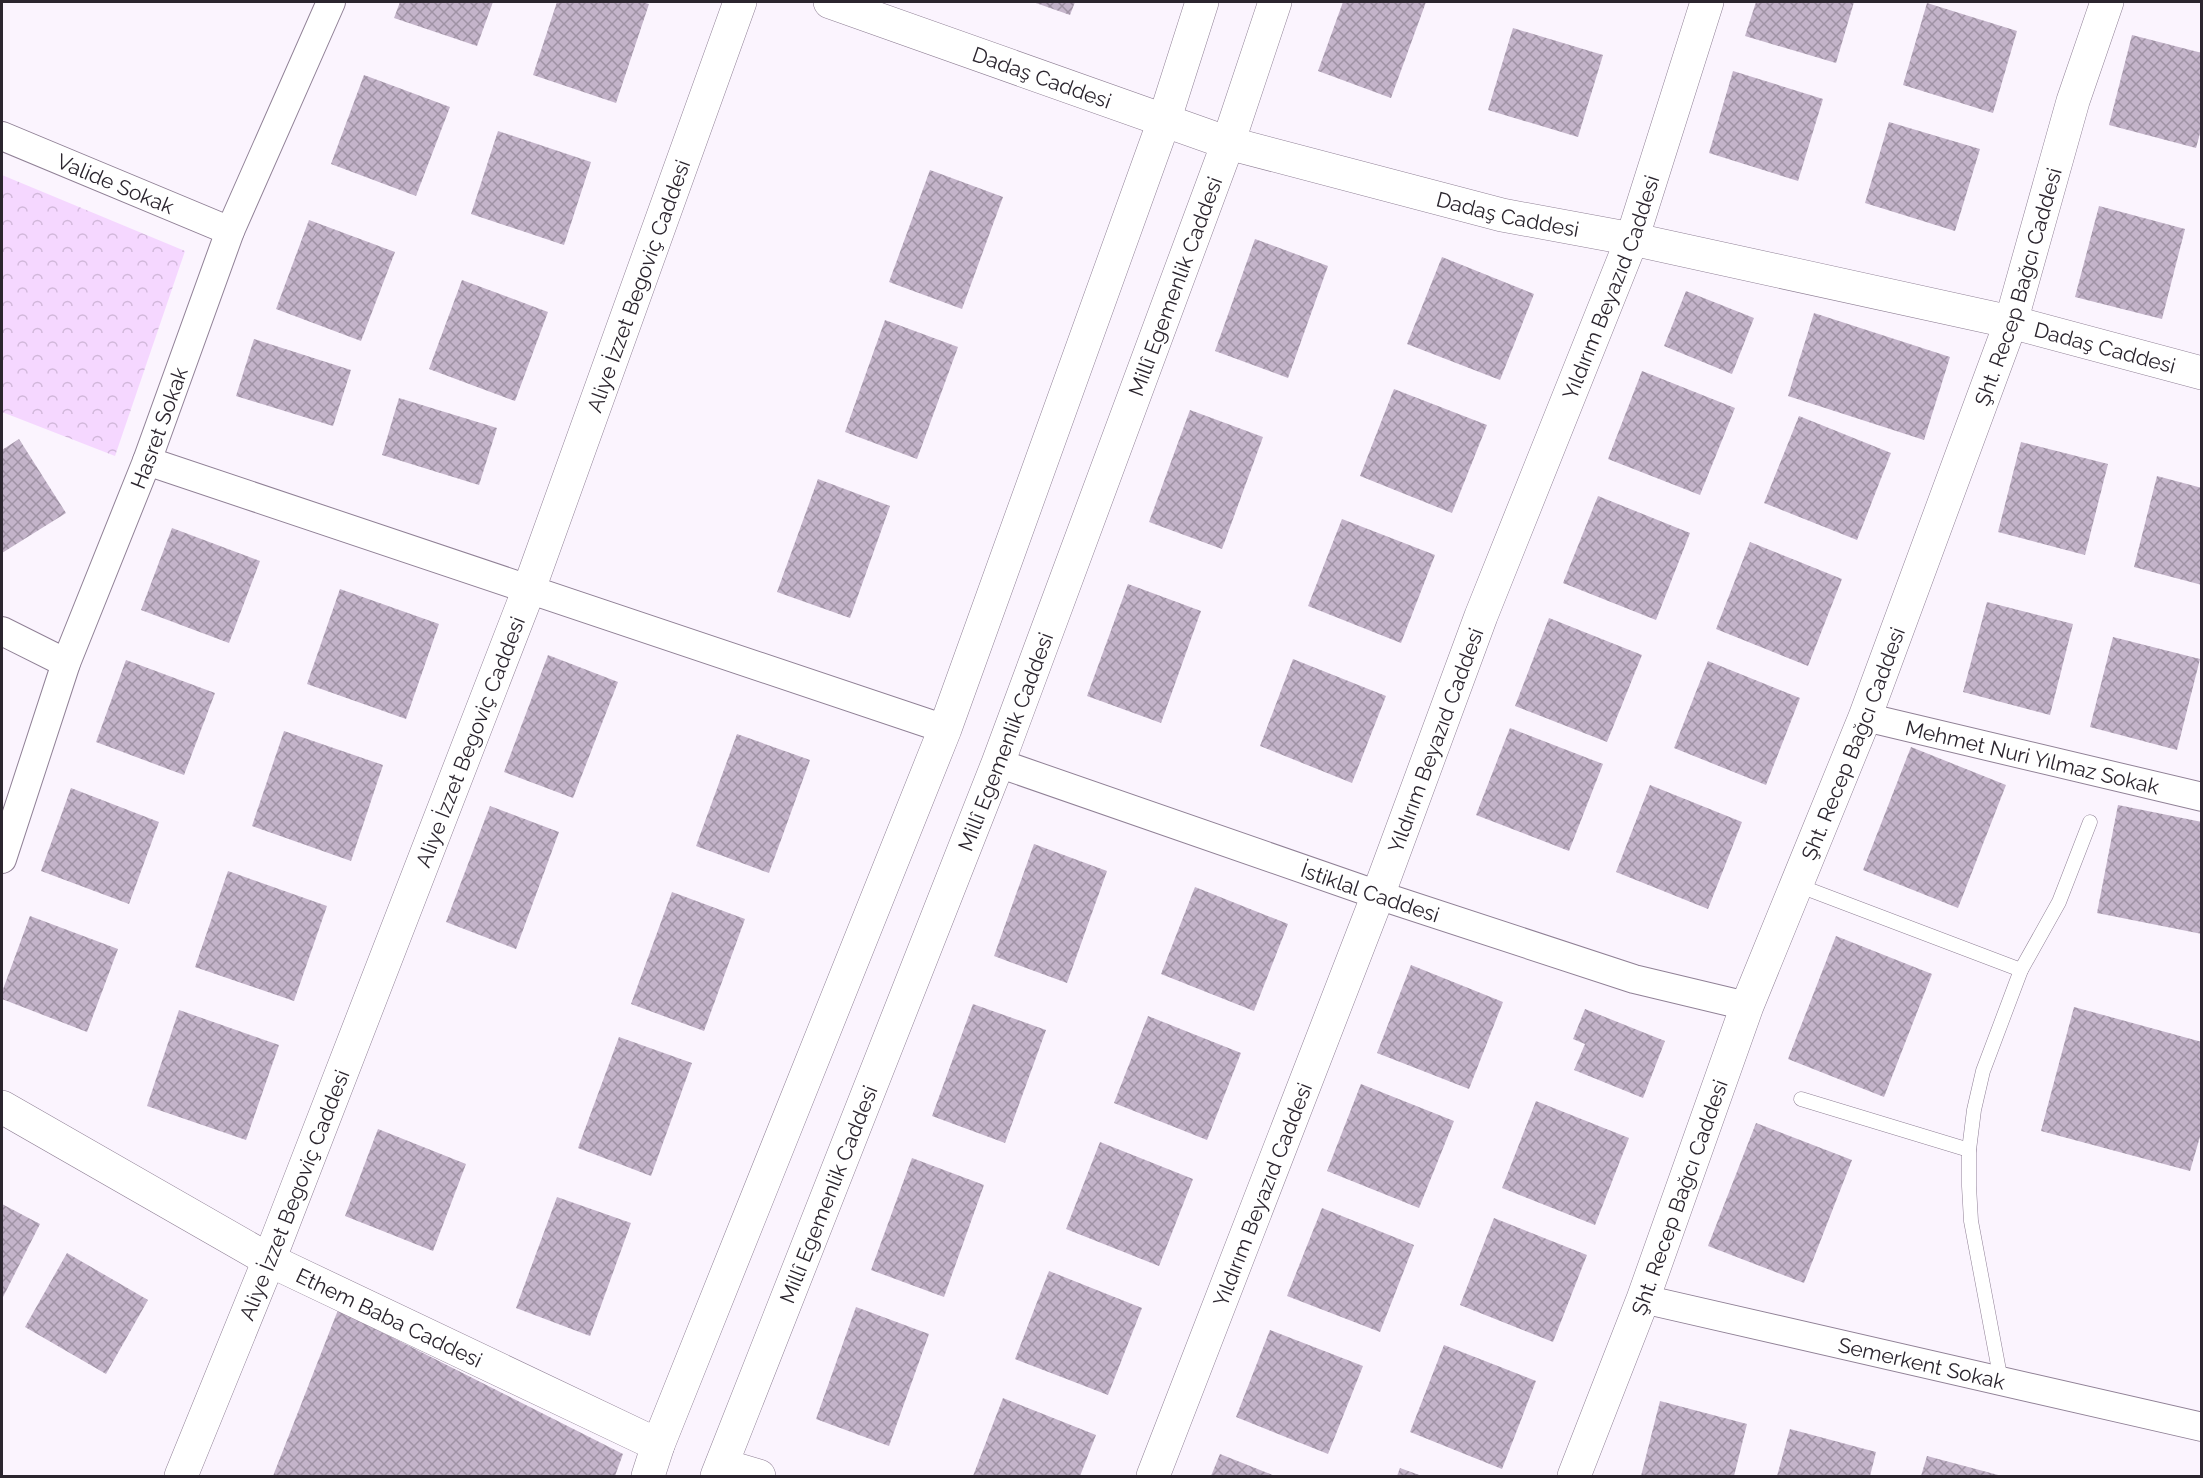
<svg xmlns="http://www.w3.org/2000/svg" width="2203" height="1478" font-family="Raleway,sans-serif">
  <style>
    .park { fill: url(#park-crowns) }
    .building { fill: url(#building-cross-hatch) }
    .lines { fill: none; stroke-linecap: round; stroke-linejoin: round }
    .service-casing { stroke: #908196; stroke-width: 15 }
    .minor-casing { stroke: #908196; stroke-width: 30 }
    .tertiary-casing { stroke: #908196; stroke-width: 34 }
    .primary-casing { stroke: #908196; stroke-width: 34 }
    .service { stroke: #fff; stroke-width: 14 }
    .minor { stroke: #fff; stroke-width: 28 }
    .tertiary { stroke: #fff; stroke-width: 33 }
    .primary { stroke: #fff; stroke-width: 33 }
    .labels { text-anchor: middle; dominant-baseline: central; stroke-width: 6; stroke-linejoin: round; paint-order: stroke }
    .street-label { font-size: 21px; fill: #2b252e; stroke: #fff }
  </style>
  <defs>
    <pattern id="park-crowns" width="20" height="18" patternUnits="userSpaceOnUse" patternTransform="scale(1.5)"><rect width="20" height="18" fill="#f5d7ff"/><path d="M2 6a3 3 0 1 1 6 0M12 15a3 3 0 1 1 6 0" fill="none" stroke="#d2b8db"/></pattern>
    <pattern id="building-cross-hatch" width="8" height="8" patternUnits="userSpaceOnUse" patternTransform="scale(1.5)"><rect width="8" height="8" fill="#c4b4ca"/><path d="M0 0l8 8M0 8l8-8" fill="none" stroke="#9f92a4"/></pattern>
  </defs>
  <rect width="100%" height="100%" fill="#fbf4fe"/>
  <!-- park -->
  <polygon class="park" points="2,175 185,251 115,456 2,412"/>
  <!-- building -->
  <g class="building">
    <polygon points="400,2 493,2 477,46 394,18"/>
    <polygon points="557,2 642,2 649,4 616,103 533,75"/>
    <polygon points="1033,2 1075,2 1070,15"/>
    <polygon points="1343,2 1426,2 1391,98 1318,71"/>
    <polygon points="1756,2 1854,2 1836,63 1745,36"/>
    <polygon points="1927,3 2017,31 1993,113 1903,85"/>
    <polygon points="1513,28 1603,55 1578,137 1488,110"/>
    <polygon points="2132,35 2202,53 2202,126 2196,148 2109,125"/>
    <polygon points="1733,71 1823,99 1798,181 1709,153"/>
    <polygon points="364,75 450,107 416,196 331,164"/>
    <polygon points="1889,122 1980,149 1955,231 1865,203"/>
    <polygon points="498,131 591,162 564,245 471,214"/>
    <polygon points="930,170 1003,197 962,309 889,282"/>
    <polygon points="2099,206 2185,229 2162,319 2075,297"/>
    <polygon points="309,220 395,252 361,341 276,309"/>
    <polygon points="1255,239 1328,266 1288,378 1215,351"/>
    <polygon points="1442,257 1534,294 1500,380 1407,344"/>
    <polygon points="462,280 548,312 515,401 429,369"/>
    <polygon points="1686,291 1754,318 1732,374 1664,346"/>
    <polygon points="1814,313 1950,357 1924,440 1788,396"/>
    <polygon points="885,320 958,347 917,459 845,432"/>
    <polygon points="254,339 351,370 333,426 236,396"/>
    <polygon points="1642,371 1735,408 1700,495 1608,459"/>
    <polygon points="1394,389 1487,425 1452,513 1360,476"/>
    <polygon points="399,398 497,428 479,485 382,455"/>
    <polygon points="1190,410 1263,437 1222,549 1149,522"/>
    <polygon points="1799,416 1891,453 1857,540 1764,503"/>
    <polygon points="19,439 66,513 2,553 2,450"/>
    <polygon points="2021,442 2108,464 2085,555 1998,532"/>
    <polygon points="2157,476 2202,488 2202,585 2134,567"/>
    <polygon points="818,479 890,506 850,618 777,592"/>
    <polygon points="1598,496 1690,533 1656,620 1563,583"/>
    <polygon points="1342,519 1435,555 1401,643 1308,606"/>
    <polygon points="172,528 260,561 229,643 141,610"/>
    <polygon points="1750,542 1842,579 1808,666 1716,629"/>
    <polygon points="1128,584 1201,611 1161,723 1087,696"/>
    <polygon points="340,589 439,624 406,719 307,684"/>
    <polygon points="1987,602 2073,624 2050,715 1963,692"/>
    <polygon points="1549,618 1642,655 1607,742 1515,706"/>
    <polygon points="2113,637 2200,659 2177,750 2090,727"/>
    <polygon points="548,655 618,682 573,798 504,772"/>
    <polygon points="1293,659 1386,696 1352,783 1260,746"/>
    <polygon points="126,660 215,693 184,775 96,742"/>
    <polygon points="1708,661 1800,698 1766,785 1674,748"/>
    <polygon points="1510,728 1603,764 1569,851 1476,815"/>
    <polygon points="284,731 383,765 351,861 252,826"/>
    <polygon points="737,734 810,760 769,873 696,846"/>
    <polygon points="1911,747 2006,785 1958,908 1863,870"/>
    <polygon points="1650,785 1742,822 1708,909 1616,872"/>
    <polygon points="71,788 159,822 129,904 41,871"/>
    <polygon points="2118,805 2202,822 2202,934 2097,913"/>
    <polygon points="490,806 559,832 516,949 446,922"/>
    <polygon points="1034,844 1107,871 1067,983 994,956"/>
    <polygon points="228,871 327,906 294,1001 195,967"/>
    <polygon points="1195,887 1288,924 1254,1011 1161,974"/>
    <polygon points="672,892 745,919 704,1031 631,1004"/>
    <polygon points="30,916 118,949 87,1032 2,999 2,992"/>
    <polygon points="1836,936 1932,974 1884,1097 1788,1059"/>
    <polygon points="1411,965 1503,1002 1469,1089 1377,1053"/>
    <polygon points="973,1004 1046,1030 1005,1143 932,1116"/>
    <polygon points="2074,1007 2202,1042 2202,1130 2190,1171 2041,1131"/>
    <polygon points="1585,1009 1665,1041 1643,1098 1574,1070 1585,1044 1573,1039"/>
    <polygon points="179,1010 279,1045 246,1140 147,1106"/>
    <polygon points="1148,1016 1241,1053 1207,1140 1114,1103"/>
    <polygon points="619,1037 692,1063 651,1176 578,1148"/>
    <polygon points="1361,1084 1454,1121 1419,1208 1327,1171"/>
    <polygon points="1536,1101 1629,1138 1595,1225 1502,1188"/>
    <polygon points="1756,1123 1852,1160 1804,1283 1708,1246"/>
    <polygon points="378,1129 466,1164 433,1251 345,1216"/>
    <polygon points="1100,1142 1193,1179 1159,1266 1066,1229"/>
    <polygon points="912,1158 984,1185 944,1297 871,1270"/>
    <polygon points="557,1197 631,1223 590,1336 516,1308"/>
    <polygon points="2,1204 40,1224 2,1299"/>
    <polygon points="1322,1208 1414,1245 1380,1332 1287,1296"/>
    <polygon points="1494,1218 1587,1255 1553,1342 1460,1305"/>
    <polygon points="67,1253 148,1300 106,1374 25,1327"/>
    <polygon points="1049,1271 1142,1308 1108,1395 1015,1359"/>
    <polygon points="856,1307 929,1334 889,1446 816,1419"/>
    <polygon points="338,1310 623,1454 615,1476 273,1476"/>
    <polygon points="1270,1330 1363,1366 1328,1454 1236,1417"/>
    <polygon points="1444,1345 1536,1381 1502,1469 1410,1432"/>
    <polygon points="1003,1398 1096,1435 1080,1476 973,1476"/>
    <polygon points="1660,1401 1747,1424 1734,1476 1641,1476"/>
    <polygon points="1790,1429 1876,1452 1870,1476 1777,1476"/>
    <polygon points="1220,1454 1275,1476 1211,1476"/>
    <polygon points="1927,1456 2002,1476 1921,1476"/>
    <polygon points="1400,1468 1422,1476 1397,1476"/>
  </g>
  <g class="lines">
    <!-- service casing -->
    <g class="service-casing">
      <g id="service">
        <polyline points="1797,885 2021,970"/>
        <polyline points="1801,1099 1969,1150"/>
        <polyline points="2001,1381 1971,1221 1969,1186 1969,1150 1974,1110 1983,1071 2021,970 2059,902 2090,822"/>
      </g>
    </g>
    <!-- minor casing -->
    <g class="minor-casing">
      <g id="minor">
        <path id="s1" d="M2 136 230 231"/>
        <polyline points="147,461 945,729"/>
        <polyline points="2,631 66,663"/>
        <path id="s2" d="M1865 717 2202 797"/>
        <path id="s3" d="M998 763 1378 895 1634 979 1747 1006"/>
        <path id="s4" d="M2 859 66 663 147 461 230 231 331 2"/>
        <path id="s5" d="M1643 1299 2202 1427"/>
      </g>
    </g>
    <!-- tertiary casing -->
    <g class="tertiary-casing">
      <g id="tertiary">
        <path id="s6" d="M830 2 1228 143 1502 215 1632 239 2011 322 2202 373"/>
        <path id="s7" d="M2 1107 269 1260 658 1445"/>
        <polyline points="722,1465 759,1476"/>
        <path id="s8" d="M181 1476 269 1260 529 589 740 2"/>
        <path id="s9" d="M1153 1476 1378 895 1481 616 1632 239 1707 2"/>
        <path id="s10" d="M1574 1476 1643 1299 1747 1006 1865 717 2011 322 2073 101 2107 2"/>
      </g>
    </g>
    <!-- primary casing -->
    <g class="primary-casing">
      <g id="primary">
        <polyline points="648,1476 658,1445 945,729 1164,121 1202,2"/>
        <path id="s11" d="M717 1476 998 763 1228 143 1275 2"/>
      </g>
    </g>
    <!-- service -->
    <use href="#service" class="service"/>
    <!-- minor -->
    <use href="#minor" class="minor"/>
    <!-- tertiary -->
    <use href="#tertiary" class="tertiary"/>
    <!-- primary -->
    <use href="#primary" class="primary"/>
  </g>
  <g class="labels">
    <!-- street labels -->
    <g class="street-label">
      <text stroke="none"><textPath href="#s6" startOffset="225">Dadaş Caddesi</textPath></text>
      <text stroke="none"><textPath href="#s1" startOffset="123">Valide Sokak</textPath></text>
      <text stroke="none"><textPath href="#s6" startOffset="711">Dadaş Caddesi</textPath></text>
      <text stroke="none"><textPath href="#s8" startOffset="1275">Aliye İzzet Begoviç Caddesi</textPath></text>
      <text stroke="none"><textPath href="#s10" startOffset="1270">Şht. Recep Bağcı Caddesi</textPath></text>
      <text stroke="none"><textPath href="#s11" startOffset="1275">Millî Egemenlik Caddesi</textPath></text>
      <text stroke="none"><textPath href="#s9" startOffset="1274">Yıldırım Beyazıd Caddesi</textPath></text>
      <text stroke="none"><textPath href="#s6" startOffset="1323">Dadaş Caddesi</textPath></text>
      <text stroke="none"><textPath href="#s4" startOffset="459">Hasret Sokak</textPath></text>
      <text stroke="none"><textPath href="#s9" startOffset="788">Yıldırım Beyazıd Caddesi</textPath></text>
      <text stroke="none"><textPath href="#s8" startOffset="789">Aliye İzzet Begoviç Caddesi</textPath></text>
      <text stroke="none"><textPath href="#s11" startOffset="789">Millî Egemenlik Caddesi</textPath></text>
      <text stroke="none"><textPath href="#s10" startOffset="784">Şht. Recep Bağcı Caddesi</textPath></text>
      <text stroke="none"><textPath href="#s2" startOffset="172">Mehmet Nuri Yılmaz Sokak</textPath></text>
      <text stroke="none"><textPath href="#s3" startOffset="394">İstiklal Caddesi</textPath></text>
      <text stroke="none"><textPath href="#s8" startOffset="303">Aliye İzzet Begoviç Caddesi</textPath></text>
      <text stroke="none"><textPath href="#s11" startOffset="303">Millî Egemenlik Caddesi</textPath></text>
      <text stroke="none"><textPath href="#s9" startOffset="302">Yıldırım Beyazıd Caddesi</textPath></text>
      <text stroke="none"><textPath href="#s10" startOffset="298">Şht. Recep Bağcı Caddesi</textPath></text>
      <text stroke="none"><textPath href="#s7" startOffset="441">Ethem Baba Caddesi</textPath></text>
      <text stroke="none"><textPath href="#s5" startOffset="286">Semerkent Sokak</textPath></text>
    </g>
  </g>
  <!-- border -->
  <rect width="2203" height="1478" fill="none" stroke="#2b252e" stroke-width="6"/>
</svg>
